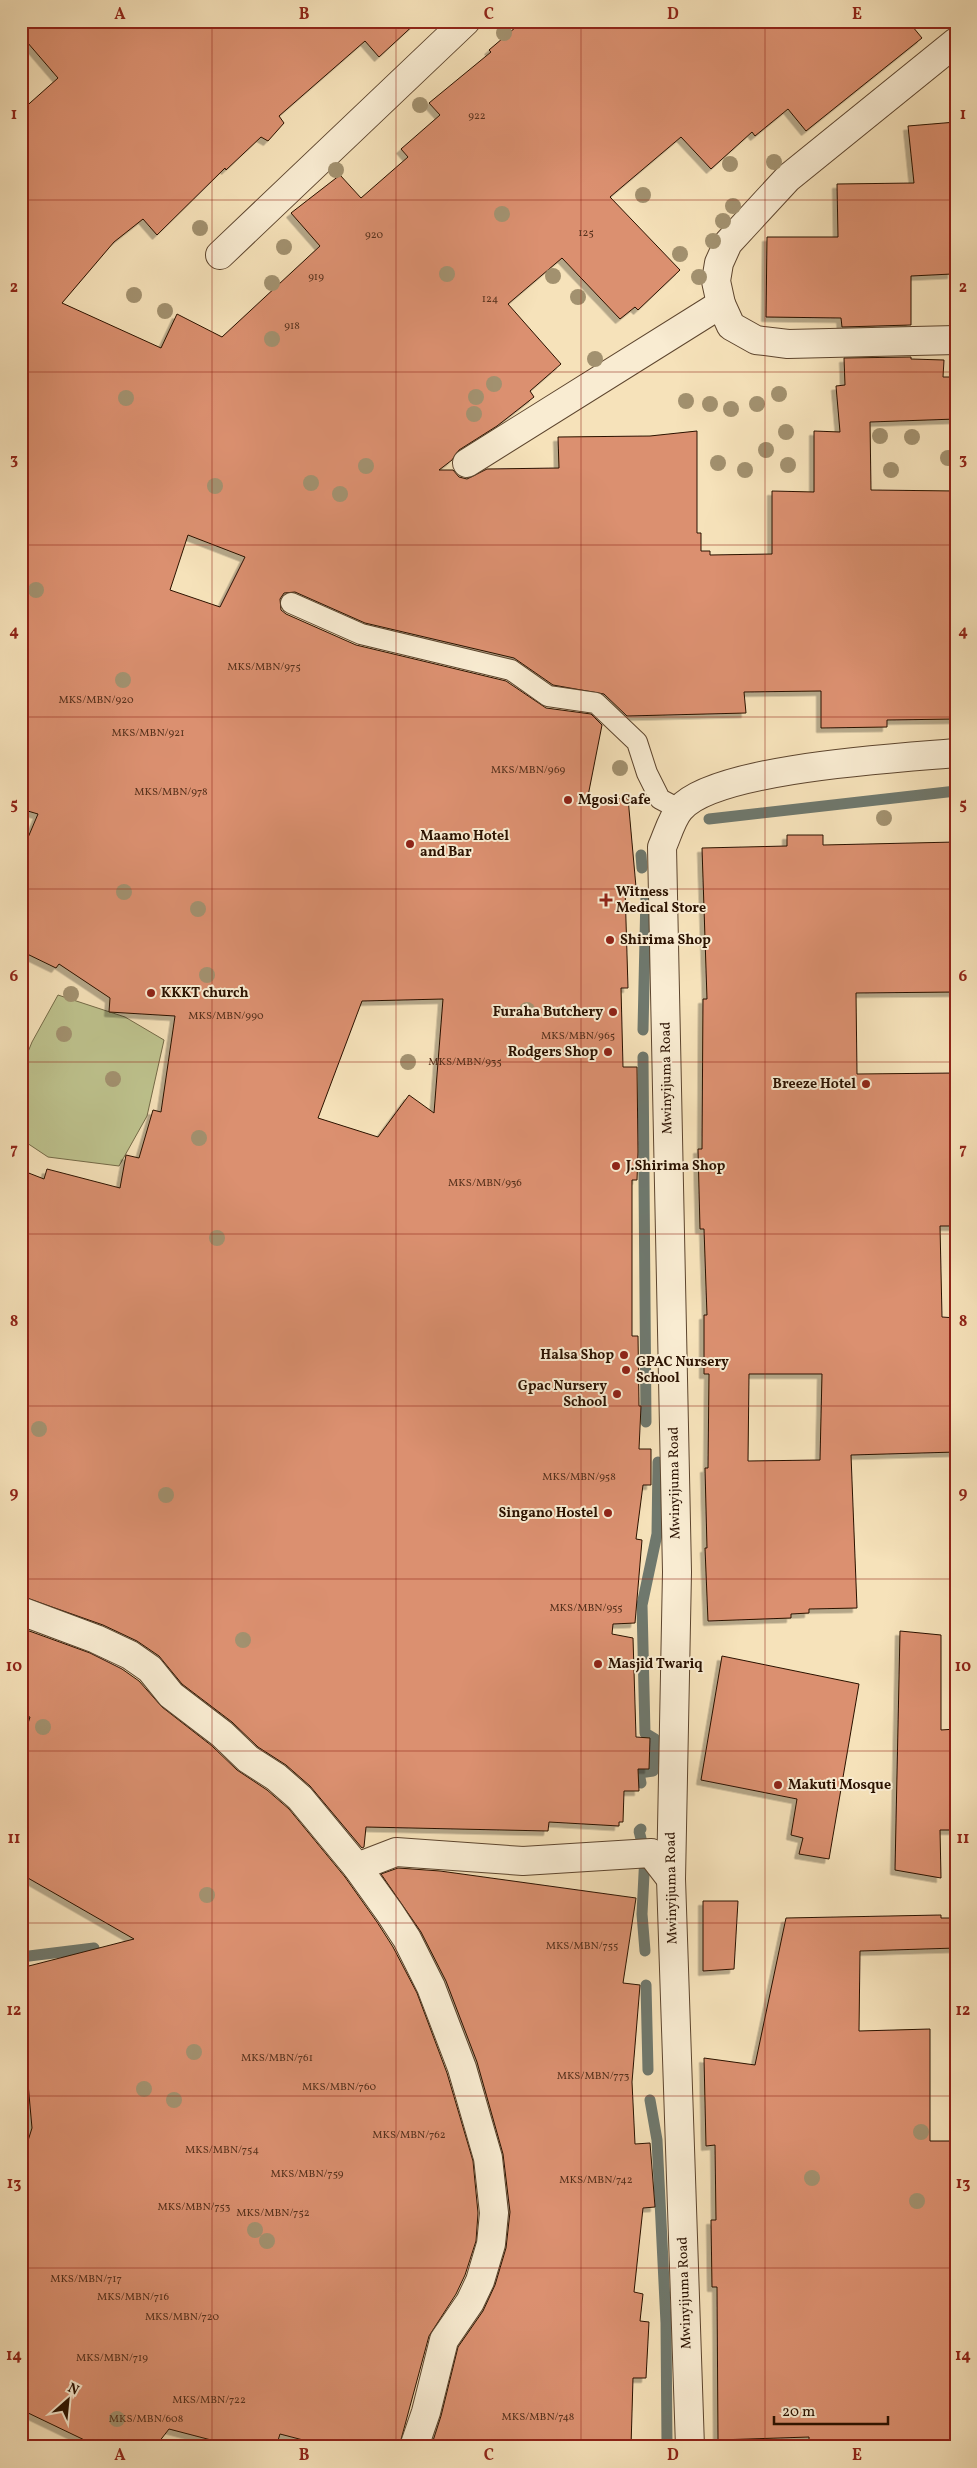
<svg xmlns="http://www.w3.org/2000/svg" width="977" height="2468" font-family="Vollkorn,serif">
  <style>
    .green { fill: #bec38e; stroke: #746a47 }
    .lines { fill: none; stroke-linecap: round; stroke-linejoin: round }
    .stream { stroke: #6f786d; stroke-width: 11 }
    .building { fill: #db906f; stroke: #2a1100; fill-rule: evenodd; filter: url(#shadow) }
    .service-casing { stroke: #5d452e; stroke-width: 22 }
    .minor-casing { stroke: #5d452e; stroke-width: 30 }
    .tertiary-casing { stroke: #5d452e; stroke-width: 30 }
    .service { stroke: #f9ecd2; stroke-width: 20 }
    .minor { stroke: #f9ecd2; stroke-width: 28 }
    .tertiary { stroke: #f9ecd2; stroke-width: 28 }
    .tree { fill: #a2916f }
    .grid { fill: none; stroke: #8f2418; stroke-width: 1; stroke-opacity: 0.55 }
    .poi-dot { fill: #8f2418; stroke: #f9ecd2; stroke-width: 2 }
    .labels { text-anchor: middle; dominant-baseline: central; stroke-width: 4; stroke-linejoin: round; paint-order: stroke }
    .number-label { font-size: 11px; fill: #56311c }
    .poi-label { font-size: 14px; font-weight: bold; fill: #2a1100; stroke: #f9ecd2; text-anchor: start }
    .street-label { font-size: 14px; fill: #2a1100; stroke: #f9ecd2 }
    .neatline { fill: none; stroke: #8f2418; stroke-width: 2 }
    .grid-label { font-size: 16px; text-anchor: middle; font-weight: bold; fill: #8f2418 }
  </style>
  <defs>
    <filter id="shadow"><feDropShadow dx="-4.5" dy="4.5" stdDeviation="0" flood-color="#0004"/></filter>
  </defs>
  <rect width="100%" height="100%" fill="#f6e2ba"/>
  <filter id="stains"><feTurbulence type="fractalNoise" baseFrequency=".004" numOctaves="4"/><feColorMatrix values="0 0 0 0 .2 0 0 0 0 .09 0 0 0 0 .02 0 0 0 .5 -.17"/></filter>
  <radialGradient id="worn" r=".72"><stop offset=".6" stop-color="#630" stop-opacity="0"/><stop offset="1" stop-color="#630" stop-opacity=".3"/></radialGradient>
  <!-- green -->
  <polygon class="green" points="58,995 125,1017 164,1040 147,1116 119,1166 48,1157 21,1139 21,1069 32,1042"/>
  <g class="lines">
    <!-- stream -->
    <g class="stream">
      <polyline points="709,819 956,791"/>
      <polyline points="641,855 642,868"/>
      <polyline points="643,1030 646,894"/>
      <polyline points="643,1057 646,1422"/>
      <polyline points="641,1783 639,1773 653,1771 655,1739 645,1733 642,1605 657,1534 658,1462"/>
      <polyline points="641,1829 639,1831 645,1854 642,1914 645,1951"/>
      <polyline points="21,1957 94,1948"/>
      <polyline points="646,1985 648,2070"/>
      <polyline points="650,2100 657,2140 666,2323 667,2443"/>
    </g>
  </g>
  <!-- building -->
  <g class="building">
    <path d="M21 21H418L379 57 365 41 279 116 284 123 268 141 261 137 226 170 225 168 157 235 143 219 114 242 62 303 161 348 177 314 222 337 320 246 291 213 340 175 361 198 408 157 401 149 440 115 429 103 491 52 489 50 523 21H908L922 38 806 131 788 109 755 136 752 132 711 169 681 137 610 197 680 270 638 310 635 307 620 319 562 258 508 304 561 364 530 391 534 397 497 426 459 450 452 460 439 470H453L459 477 467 479 487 469 559 468 558 437 650 436 697 431V533H701V551H710V555L772 554V491L814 492V431L840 432 836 386 845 385 844 358 911 357V359L944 360 943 377H956V419L870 422 871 490 956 491V719L887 720V727L821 728V691L744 692 746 713 627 716 604 694 553 685 514 658 365 623 295 592 284 593 280 599 281 610 286 614 356 645 506 681 546 708 591 714 602 725 587 801 628 798 636 887 625 888 628 988H621L623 1067H637L638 1152 637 1180H632V1336H638L639 1406H641L639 1449H651V1485H643L636 1539 642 1540 635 1623 613 1624 612 1634 633 1638 636 1737 650 1738 649 1769H638L639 1791H624L623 1822H619V1826L549 1822 548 1831 366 1827 364 1847 362 1848 310 1786 286 1765 258 1747 232 1722 182 1684 159 1656 137 1641 103 1625 21 1596V1170L44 1179 47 1169 120 1188 126 1155 139 1158 153 1110 161 1112 175 1016 109 1012 110 998 59 964 56 968 21 951V854L38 814 21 809V111L58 78 21 35ZM188 535 245 557 220 607 170 590ZM443 999 434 1113 409 1095 378 1137 318 1118 362 1001Z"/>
    <polygon points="956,122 956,234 952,234 952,274 911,276 911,325 842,327 841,318 766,317 767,237 838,237 837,184 914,183 908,126"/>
    <path d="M787 835H823V845L956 842V992L856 993 857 1074 956 1073V1226H940L942 1317 956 1318V1452L851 1455 857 1608 809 1609V1613L791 1614V1618L708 1621 705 1548H707L705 1468H708L709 1374H704V1315H707L704 1229H700L698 1149H702L703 999H707L702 848 787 846ZM749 1374H822L820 1460 748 1461Z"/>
    <polygon points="21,1628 90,1653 122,1669 139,1681 162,1707 212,1746 237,1770 267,1790 289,1809 345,1877 377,1922 393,1947 417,1993 447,2073 473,2161 478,2213 476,2241 465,2275 456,2294 429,2336 399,2447 330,2447 280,2434 276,2447 238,2447 169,2429 155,2447 99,2447 24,2411 27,2404 21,2401 21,2163 32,2128 25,2050 21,2050 21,1968 134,1939 21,1874 21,1746 30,1717 21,1715"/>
    <polygon points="900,1631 941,1635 941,1730 956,1729 956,1830 940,1830 941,1878 895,1870"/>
    <polygon points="722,1656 859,1684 829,1859 799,1854 803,1838 791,1835 797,1799 701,1780"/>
    <polygon points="398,1868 440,1871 636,1898 623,1983 640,1985 632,2082 635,2144 650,2143 655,2207 643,2208 634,2292 643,2294 640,2321 649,2322 646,2378 633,2378 631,2447 431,2447 441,2416 458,2347 483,2311 495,2285 506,2248 510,2212 503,2154 477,2062 446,1981 421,1932 381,1874"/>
    <polygon points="703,1901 738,1901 734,1969 703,1971"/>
    <polygon points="941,1915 941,1918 956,1918 956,1948 860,1951 859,2031 930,2029 930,2141 956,2141 956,2447 809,2447 809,2437 718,2440 717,2287 712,2287 711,2220 716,2220 715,2145 706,2146 704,2058 755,2065 786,1918"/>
  </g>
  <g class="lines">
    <!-- service casing -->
    <g class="service-casing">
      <polyline id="service" points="291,603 361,634 511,670 548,696 596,703 637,742 647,773 660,799 679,809"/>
    </g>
    <!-- minor casing -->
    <g class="minor-casing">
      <g id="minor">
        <polyline points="956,42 788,178 728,243 719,263 716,281 721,304 731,326 756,340 788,344 956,340"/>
        <polyline points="220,255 466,21"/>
        <polyline points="467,463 721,304"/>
        <polyline points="21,1611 96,1639 130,1655 150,1669 171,1695 222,1734 248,1759 276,1777 300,1798 357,1867 390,1913 407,1939 431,1987 462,2068 488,2158 494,2213 491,2244 480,2281 470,2302 444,2340 426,2412 414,2447"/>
        <polyline points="357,1867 396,1852 523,1861 651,1853 671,1879"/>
      </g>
    </g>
    <!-- tertiary casing -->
    <g class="tertiary-casing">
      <path id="tertiary" d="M690 2447 671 1879 677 1572 662 847C667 836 672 818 680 809 715 768 899 758 956 753"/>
    </g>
    <!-- service -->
    <use href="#service" class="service"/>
    <!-- minor -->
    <use href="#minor" class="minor"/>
    <!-- tertiary -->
    <use href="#tertiary" class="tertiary"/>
  </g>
  <!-- trees -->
  <g class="tree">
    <circle cx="504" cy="33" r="8"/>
    <circle cx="420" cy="105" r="8"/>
    <circle cx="774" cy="162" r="8"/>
    <circle cx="730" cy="164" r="8"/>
    <circle cx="336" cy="170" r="8"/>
    <circle cx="643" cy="195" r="8"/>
    <circle cx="733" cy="206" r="8"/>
    <circle cx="502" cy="214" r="8"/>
    <circle cx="723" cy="221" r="8"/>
    <circle cx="200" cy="228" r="8"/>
    <circle cx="713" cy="241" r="8"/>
    <circle cx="284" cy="247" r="8"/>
    <circle cx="680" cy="254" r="8"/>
    <circle cx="447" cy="274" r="8"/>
    <circle cx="553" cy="276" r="8"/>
    <circle cx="699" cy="277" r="8"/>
    <circle cx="272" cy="283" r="8"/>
    <circle cx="134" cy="295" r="8"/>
    <circle cx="578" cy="297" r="8"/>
    <circle cx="165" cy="311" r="8"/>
    <circle cx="272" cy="339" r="8"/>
    <circle cx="595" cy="359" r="8"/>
    <circle cx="494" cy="384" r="8"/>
    <circle cx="779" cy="394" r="8"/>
    <circle cx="476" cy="397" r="8"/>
    <circle cx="126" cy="398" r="8"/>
    <circle cx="686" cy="401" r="8"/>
    <circle cx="710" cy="404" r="8"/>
    <circle cx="757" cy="404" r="8"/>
    <circle cx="731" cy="409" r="8"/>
    <circle cx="474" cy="414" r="8"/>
    <circle cx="786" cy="432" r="8"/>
    <circle cx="880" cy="436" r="8"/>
    <circle cx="912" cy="437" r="8"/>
    <circle cx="766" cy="450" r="8"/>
    <circle cx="948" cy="458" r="8"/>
    <circle cx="718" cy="463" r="8"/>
    <circle cx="788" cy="465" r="8"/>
    <circle cx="366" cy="466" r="8"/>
    <circle cx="745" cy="470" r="8"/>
    <circle cx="891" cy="470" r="8"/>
    <circle cx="311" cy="483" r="8"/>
    <circle cx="215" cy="486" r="8"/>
    <circle cx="340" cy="494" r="8"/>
    <circle cx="36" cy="590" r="8"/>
    <circle cx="123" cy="680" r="8"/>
    <circle cx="620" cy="768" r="8"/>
    <circle cx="884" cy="818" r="8"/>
    <circle cx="124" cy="892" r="8"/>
    <circle cx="198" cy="909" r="8"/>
    <circle cx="207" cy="975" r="8"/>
    <circle cx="71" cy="994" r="8"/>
    <circle cx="527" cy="1010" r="8"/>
    <circle cx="64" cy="1034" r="8"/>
    <circle cx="408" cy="1062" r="8"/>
    <circle cx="113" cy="1079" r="8"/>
    <circle cx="199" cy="1138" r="8"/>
    <circle cx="217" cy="1238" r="8"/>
    <circle cx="39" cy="1429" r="8"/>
    <circle cx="166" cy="1495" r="8"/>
    <circle cx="243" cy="1640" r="8"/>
    <circle cx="43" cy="1727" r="8"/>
    <circle cx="207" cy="1895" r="8"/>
    <circle cx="194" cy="2052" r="8"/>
    <circle cx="144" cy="2089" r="8"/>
    <circle cx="174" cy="2100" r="8"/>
    <circle cx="921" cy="2132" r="8"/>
    <circle cx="812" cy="2178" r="8"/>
    <circle cx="917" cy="2201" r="8"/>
    <circle cx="255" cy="2230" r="8"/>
    <circle cx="267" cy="2241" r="8"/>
    <circle cx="117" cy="2419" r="8"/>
  </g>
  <!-- grid -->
  <path class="grid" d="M212 21V2447M396 21V2447M581 21V2447M765 21V2447M21 200H956M21 372H956M21 545H956M21 717H956M21 889H956M21 1062H956M21 1234H956M21 1406H956M21 1579H956M21 1751H956M21 1923H956M21 2096H956M21 2268H956"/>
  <!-- markers -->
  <g class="poi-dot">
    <circle cx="568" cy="800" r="5"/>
    <circle cx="410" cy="844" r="5"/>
    <path d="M603.5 892.5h5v5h5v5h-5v5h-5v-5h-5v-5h5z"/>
    <circle cx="610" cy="940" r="5"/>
    <circle cx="151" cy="993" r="5"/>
    <circle cx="613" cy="1012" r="5"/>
    <circle cx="608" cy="1052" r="5"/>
    <circle cx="866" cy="1084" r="5"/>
    <circle cx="616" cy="1166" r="5"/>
    <circle cx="624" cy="1355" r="5"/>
    <circle cx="626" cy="1370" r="5"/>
    <circle cx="617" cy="1394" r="5"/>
    <circle cx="608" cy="1513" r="5"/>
    <circle cx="598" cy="1664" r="5"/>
    <circle cx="778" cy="1785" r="5"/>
  </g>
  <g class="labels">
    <!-- number labels -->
    <g class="number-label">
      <text x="477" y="116">922</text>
      <text x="586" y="233">125</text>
      <text x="374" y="235">920</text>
      <text x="316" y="277">919</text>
      <text x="490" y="299">124</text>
      <text x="292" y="326">918</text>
      <text x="264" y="667">MKS/MBN/975</text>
      <text x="96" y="700">MKS/MBN/920</text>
      <text x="148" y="733">MKS/MBN/921</text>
      <text x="528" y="770">MKS/MBN/969</text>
      <text x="171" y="792">MKS/MBN/978</text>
      <text x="226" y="1016">MKS/MBN/990</text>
      <text x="578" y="1036">MKS/MBN/965</text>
      <text x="465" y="1062">MKS/MBN/935</text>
      <text x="485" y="1183">MKS/MBN/936</text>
      <text x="579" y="1477">MKS/MBN/958</text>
      <text x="586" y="1608">MKS/MBN/955</text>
      <text x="582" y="1946">MKS/MBN/755</text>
      <text x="277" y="2058">MKS/MBN/761</text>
      <text x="593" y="2076">MKS/MBN/773</text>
      <text x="339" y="2087">MKS/MBN/760</text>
      <text x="409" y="2135">MKS/MBN/762</text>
      <text x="222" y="2150">MKS/MBN/754</text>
      <text x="307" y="2174">MKS/MBN/759</text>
      <text x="596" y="2180">MKS/MBN/742</text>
      <text x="194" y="2207">MKS/MBN/753</text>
      <text x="273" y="2213">MKS/MBN/752</text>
      <text x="86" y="2279">MKS/MBN/717</text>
      <text x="133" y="2297">MKS/MBN/716</text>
      <text x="182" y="2317">MKS/MBN/720</text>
      <text x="112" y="2358">MKS/MBN/719</text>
      <text x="209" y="2400">MKS/MBN/722</text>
      <text x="538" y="2417">MKS/MBN/748</text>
      <text x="146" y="2419">MKS/MBN/608</text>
    </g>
    <!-- poi labels -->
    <g class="poi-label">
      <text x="578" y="800">Mgosi Cafe</text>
      <text x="420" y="836">Maamo Hotel<tspan x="420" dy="16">and Bar</tspan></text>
      <text x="616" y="892">Witness<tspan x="616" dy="16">Medical Store</tspan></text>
      <text x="620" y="940">Shirima Shop</text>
      <text x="161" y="993">KKKT church</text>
      <text x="603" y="1012" text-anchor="end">Furaha Butchery</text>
      <text x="598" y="1052" text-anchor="end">Rodgers Shop</text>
      <text x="856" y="1084" text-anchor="end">Breeze Hotel</text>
      <text x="626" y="1166">J.Shirima Shop</text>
      <text x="614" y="1355" text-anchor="end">Halsa Shop</text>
      <text x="636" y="1362">GPAC Nursery<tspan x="636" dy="16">School</tspan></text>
      <text x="607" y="1386" text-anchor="end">Gpac Nursery<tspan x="607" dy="16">School</tspan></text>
      <text x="598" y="1513" text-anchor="end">Singano Hostel</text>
      <text x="608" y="1664">Masjid Twariq</text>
      <text x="788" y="1785">Makuti Mosque</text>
    </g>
    <!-- street labels -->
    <g class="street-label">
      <text transform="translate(667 1078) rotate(-91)">Mwinyijuma Road</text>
      <text transform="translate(675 1483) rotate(-91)">Mwinyijuma Road</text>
      <text transform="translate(672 1888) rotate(-91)">Mwinyijuma Road</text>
      <text transform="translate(685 2293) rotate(-92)">Mwinyijuma Road</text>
    </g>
  </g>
  <!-- margin -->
  <rect width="977" height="2468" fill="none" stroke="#f6e2ba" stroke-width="55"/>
  <!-- north arrow -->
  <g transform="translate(68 2400) rotate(27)" stroke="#f9ecd2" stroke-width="4" paint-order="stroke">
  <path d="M0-4L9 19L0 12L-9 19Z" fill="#2a1100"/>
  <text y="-8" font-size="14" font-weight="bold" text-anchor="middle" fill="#2a1100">N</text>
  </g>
  <!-- scale -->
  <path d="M774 2416v8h114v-8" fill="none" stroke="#2a1100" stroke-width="2.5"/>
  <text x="782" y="2416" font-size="15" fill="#2a1100" stroke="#f9ecd2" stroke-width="4" paint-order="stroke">20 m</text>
  <rect x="28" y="28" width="922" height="2412" class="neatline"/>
  <g class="grid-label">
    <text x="120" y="19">A</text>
    <text x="304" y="19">B</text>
    <text x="489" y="19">C</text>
    <text x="673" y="19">D</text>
    <text x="857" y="19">E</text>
    <text x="14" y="119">1</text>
    <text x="963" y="119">1</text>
    <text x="14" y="292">2</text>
    <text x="963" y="292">2</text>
    <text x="14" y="464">3</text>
    <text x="963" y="464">3</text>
    <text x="14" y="636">4</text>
    <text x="963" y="636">4</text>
    <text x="14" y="809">5</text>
    <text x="963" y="809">5</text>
    <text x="14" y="981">6</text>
    <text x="963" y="981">6</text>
    <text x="14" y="1154">7</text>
    <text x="963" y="1154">7</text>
    <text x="14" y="1326">8</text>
    <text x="963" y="1326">8</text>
    <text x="14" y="1498">9</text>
    <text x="963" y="1498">9</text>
    <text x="14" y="1671">10</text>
    <text x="963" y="1671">10</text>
    <text x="14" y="1843">11</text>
    <text x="963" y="1843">11</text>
    <text x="14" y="2015">12</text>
    <text x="963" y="2015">12</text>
    <text x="14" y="2188">13</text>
    <text x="963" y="2188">13</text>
    <text x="14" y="2360">14</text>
    <text x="963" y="2360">14</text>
    <text x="120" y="2460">A</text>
    <text x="304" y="2460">B</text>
    <text x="489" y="2460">C</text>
    <text x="673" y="2460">D</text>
    <text x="857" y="2460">E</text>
  </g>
  <rect width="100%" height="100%" filter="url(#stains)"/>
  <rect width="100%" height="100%" fill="url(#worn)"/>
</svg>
